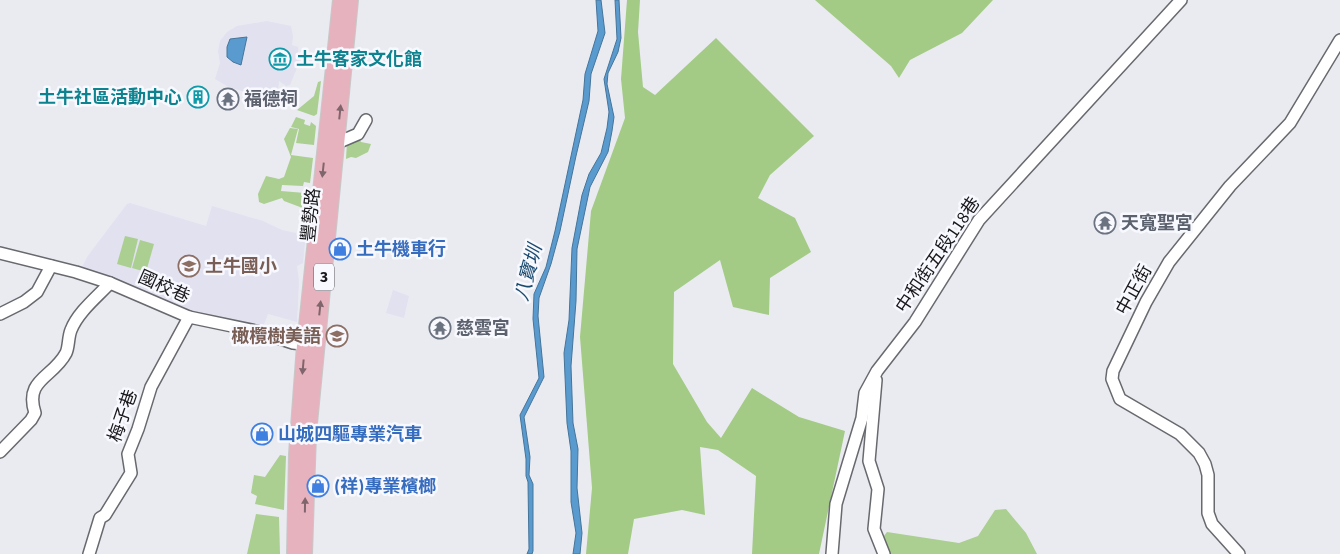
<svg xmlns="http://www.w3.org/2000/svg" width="1340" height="554" font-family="'Source Sans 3','Noto Sans TC',sans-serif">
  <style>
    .built { fill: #e1e1f0 }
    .green { fill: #aacf90 }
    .forest { fill: #a3cb86 }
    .water { fill: #5a9bcf; stroke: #467499 }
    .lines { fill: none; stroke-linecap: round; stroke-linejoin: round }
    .minor-casing { stroke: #68696e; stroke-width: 14 }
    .major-casing { stroke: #c8c8c8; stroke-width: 16 }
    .minor { stroke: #fff; stroke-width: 11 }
    .major { stroke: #e6b2bd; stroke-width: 14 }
    .oneway { fill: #7f656c }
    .labels { text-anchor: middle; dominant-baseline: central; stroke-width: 5; stroke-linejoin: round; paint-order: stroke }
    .shield { fill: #f8f8ff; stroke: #5b5b5f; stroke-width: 1 }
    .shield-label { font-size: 16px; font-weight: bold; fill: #18181a }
    .culture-label { font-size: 18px; font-weight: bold; fill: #0d838f; stroke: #f8f8ff; text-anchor: start }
    .worship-label { font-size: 18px; font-weight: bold; fill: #5b616d; stroke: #f8f8ff; text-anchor: start }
    .street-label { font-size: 18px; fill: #18181a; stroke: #f8f8ff }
    .shop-label { font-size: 18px; font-weight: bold; fill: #366cbe; stroke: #f8f8ff; text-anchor: start }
    .education-label { font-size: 18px; font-weight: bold; fill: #785e54; stroke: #f8f8ff; text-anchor: start }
    .water-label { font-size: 19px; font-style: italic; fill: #1a4b6f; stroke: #f8f8ff }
  </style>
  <rect width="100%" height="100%" fill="#eaebf1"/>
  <!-- built -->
  <g class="built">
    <polygon points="267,21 291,26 293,36 292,45 298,47 299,63 290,85 286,86 279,81 278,91 273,102 227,86 215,79 220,63 218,51 220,41 227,32 237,26"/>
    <polygon points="130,203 206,226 212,206 263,221 282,230 296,233 296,235 299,236 305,242 303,263 297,266 299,281 297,322 268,314 263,327 260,329 189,314 80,271 87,257 127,204"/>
    <polygon points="393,290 409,296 404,318 386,313"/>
  </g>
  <!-- green -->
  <g class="green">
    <polygon points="321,81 317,114 314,116 297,110 314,96 318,82"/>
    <polygon points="296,117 305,120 304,124 310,126 311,122 316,126 314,145 296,143 299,129 291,127"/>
    <polygon points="290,128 298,129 291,155 313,158 310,183 304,182 303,186 282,185 281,191 305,193 304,201 308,202 308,210 284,201 282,198 264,204 259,202 258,194 266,176 279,179 284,177 291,157 284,139"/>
    <polygon points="358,137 361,142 371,144 368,152 356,158 351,157 346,159 347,142"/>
    <polygon points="125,236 138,239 131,268 117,264"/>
    <polygon points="140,240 154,244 146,272 132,268"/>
    <polygon points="280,455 286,456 284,510 255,504 257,496 251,493 254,475 265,477"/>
    <polygon points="1006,509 1026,533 1037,554 878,554 876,546 887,532 959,543 978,536 995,510"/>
    <polygon points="256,514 279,517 280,554 247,554"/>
  </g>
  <!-- forest -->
  <g class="forest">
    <polygon points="627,0 640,0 638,32 643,87 655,95 716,38 814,136 770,175 758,198 795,218 811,252 770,278 769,315 733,307 720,260 674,292 673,364 707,422 721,438 752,388 799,417 845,431 819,554 752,554 756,476 718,450 700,447 705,515 682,510 634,519 628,554 586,554 592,488 580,337 591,211 625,118 621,79"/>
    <polygon points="815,0 993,0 962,33 910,60 899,78 891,66"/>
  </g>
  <!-- water -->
  <g class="water">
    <polygon points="596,0 601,0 605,33 591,74 589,101 576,156 560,231 551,264 539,298 538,316 544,377 524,417 530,457 529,475 533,484 533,551 532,554 527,554 529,549 528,482 526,476 526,459 520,415 539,378 533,319 534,294 546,267 555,231 583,100 585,74 598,31"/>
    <polygon points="615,0 619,0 621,38 618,52 608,73 607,84 614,117 612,131 608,152 590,187 577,249 576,301 571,366 573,423 578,449 577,488 582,533 580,554 573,554 576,533 571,502 571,451 567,423 564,353 569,320 572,248 582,195 589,174 601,153 607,128 609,112 604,79 617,39"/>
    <polygon points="247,37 241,65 233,62 227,57 227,47 230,39"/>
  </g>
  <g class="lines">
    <!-- minor casing -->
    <g class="minor-casing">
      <g id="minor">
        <polyline points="337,143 358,134 366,120"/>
        <polyline points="0,253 76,272 110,283 189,317 256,331 293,343 312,345"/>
        <polyline points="0,314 24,302 37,292 51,266"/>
        <polyline points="876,380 869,461 878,489 874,529 884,554"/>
        <path d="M0 452 31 420 35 413C24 379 53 378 66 353 69 347 68 337 71 330 78 312 97 297 110 283"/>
        <polyline points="89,554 100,518 105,515 131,473 128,454 138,429 151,387 189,317"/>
        <polyline points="832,554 836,504 862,418 865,393 877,371 915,322 979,220 1181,0"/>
        <polyline points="1239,554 1212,524 1208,513 1208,475 1205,464 1199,453 1180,434 1120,399 1112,379 1113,371 1146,302 1169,262 1230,186 1290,123 1340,40"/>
      </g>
    </g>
    <!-- major casing -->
    <g class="major-casing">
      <g id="major">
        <polyline points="294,554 296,454 304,345 340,0"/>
        <polyline points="305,554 309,434 351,0"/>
      </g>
    </g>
    <!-- minor -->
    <use href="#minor" class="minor"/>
    <!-- major -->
    <use href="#major" class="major"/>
  </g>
  <!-- one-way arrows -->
  <defs><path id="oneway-solid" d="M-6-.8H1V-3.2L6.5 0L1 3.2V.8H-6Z" transform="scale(1.25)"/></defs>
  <g class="oneway">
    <use href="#oneway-solid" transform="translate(340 112) rotate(-84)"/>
    <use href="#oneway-solid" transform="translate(323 170) rotate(96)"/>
    <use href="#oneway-solid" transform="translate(320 308) rotate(-84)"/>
    <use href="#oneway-solid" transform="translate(303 367) rotate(95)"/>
    <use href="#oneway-solid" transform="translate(305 505) rotate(-89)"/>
  </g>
  <!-- icons -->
  <defs>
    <g id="museum-ring" transform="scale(1.125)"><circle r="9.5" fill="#f8f8ff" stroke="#0f9aa8" stroke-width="1.5"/><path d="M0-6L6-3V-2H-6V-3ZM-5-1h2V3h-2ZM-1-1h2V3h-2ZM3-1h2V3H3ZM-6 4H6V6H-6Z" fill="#0f9aa8"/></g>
    <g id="building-ring" transform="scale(1.125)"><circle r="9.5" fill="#f8f8ff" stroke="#0f9aa8" stroke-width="1.5"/><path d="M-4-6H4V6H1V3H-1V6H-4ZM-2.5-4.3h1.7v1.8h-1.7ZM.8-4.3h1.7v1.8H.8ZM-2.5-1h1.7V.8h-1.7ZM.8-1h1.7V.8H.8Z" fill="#0f9aa8"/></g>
    <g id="temple-ring" transform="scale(1.125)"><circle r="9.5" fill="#f8f8ff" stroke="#6b7280" stroke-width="1.5"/><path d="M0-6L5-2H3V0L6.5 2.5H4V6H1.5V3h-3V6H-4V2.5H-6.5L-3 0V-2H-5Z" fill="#6b7280"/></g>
    <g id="shop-ring" transform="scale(1.125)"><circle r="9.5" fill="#f8f8ff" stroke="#3f7fe0" stroke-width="1.5"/><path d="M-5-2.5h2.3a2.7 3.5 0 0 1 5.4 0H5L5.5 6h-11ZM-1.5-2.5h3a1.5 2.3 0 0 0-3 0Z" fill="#3f7fe0"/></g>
    <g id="school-ring" transform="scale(1.125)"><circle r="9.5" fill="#f8f8ff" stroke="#8d6e63" stroke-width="1.5"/><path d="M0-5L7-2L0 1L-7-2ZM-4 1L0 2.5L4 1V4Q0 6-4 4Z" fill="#8d6e63"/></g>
  </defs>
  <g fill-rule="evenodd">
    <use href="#museum-ring" x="280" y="59"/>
    <use href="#building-ring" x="198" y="97"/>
    <use href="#temple-ring" x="228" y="99"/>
    <use href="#temple-ring" x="1105" y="223"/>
    <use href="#shop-ring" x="340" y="249"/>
    <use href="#school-ring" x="189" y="266"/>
    <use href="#temple-ring" x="440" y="328"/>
    <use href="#school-ring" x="337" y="336"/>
    <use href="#shop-ring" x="262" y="434"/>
    <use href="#shop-ring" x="318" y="486"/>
  </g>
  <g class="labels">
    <!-- shield labels -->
    <rect class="shield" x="314" y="263.5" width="20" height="27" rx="4"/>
    <g class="shield-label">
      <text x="324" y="277">3</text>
    </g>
    <!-- culture labels -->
    <g class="culture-label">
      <text x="296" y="59">土牛客家文化館</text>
      <text x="182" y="97" text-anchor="end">土牛社區活動中心</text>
    </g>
    <!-- worship labels -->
    <g class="worship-label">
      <text x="244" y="99">福德祠</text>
      <text x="1121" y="223">天寬聖宮</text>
      <text x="456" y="328">慈雲宮</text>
    </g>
    <!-- street labels -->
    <g class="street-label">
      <text transform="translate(311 215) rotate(-84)">豐勢路</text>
      <text transform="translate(938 255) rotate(-56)">中和街五段118巷</text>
      <text transform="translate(164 287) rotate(24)">國校巷</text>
      <text transform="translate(1134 290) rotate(-61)">中正街</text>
      <text transform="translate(123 416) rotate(-71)">梅子巷</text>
    </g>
    <!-- shop labels -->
    <g class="shop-label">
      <text x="356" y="249">土牛機車行</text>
      <text x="278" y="434">山城四驅專業汽車</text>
      <text x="334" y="486">(祥)專業檳榔</text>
    </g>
    <!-- education labels -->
    <g class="education-label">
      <text x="205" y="266">土牛國小</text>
      <text x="321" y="336" text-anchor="end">橄欖樹美語</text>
    </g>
    <!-- water labels -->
    <g class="water-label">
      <text transform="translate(529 273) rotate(-75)">八寶圳</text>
    </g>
  </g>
</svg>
